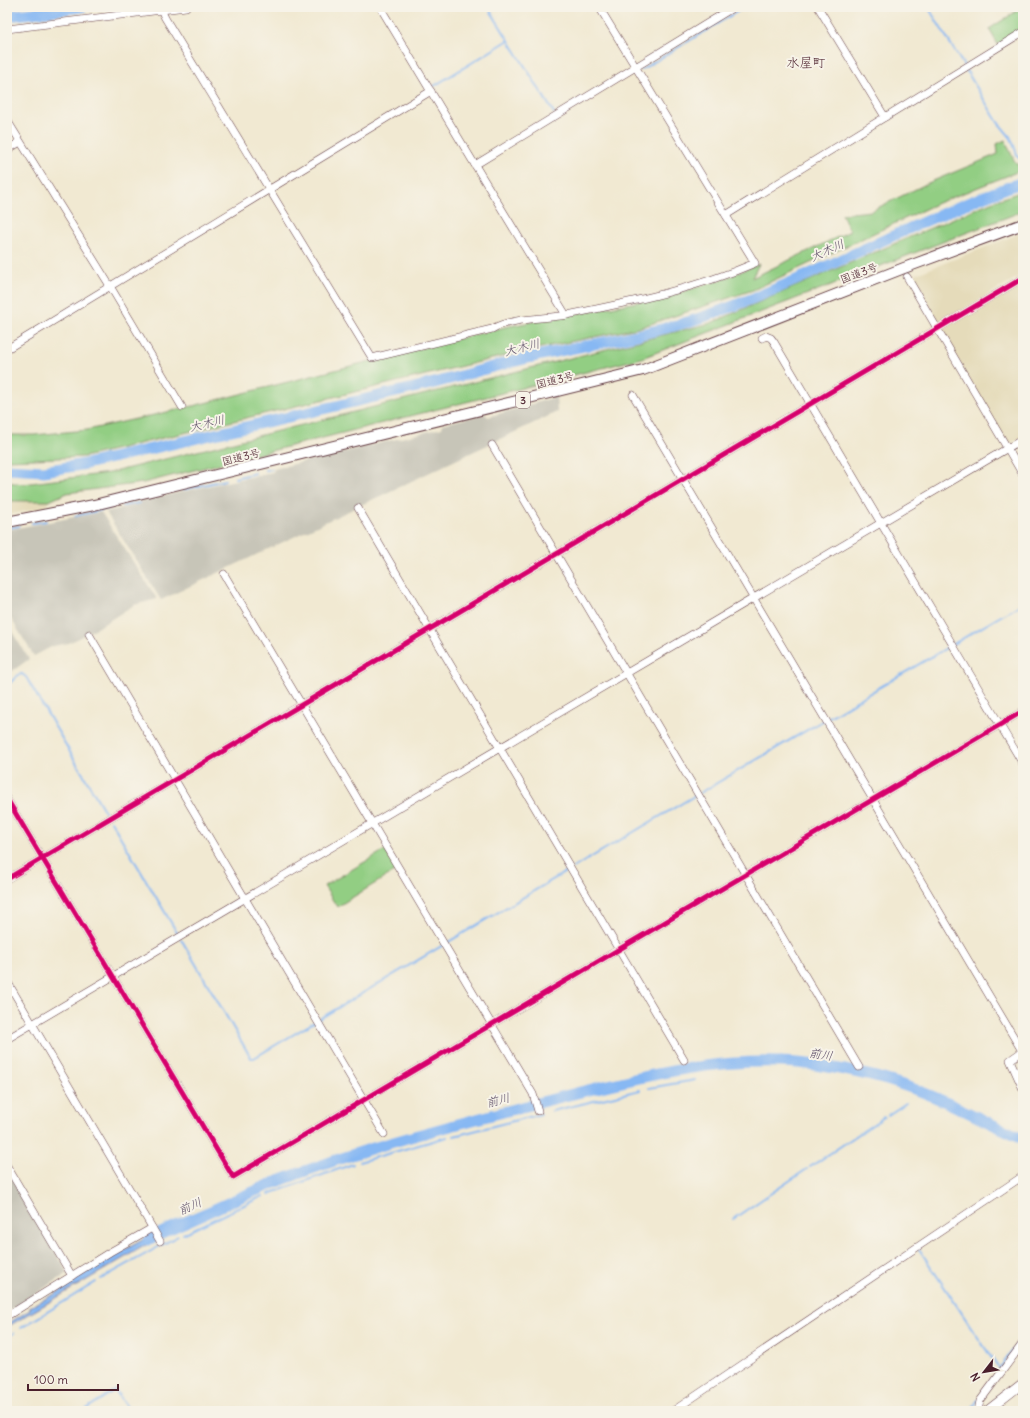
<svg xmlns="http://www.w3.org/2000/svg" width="1030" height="1418" font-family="Delius,'Klee One',sans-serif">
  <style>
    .built { fill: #e5dbba }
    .industrial { fill: #c7c5b8 }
    .green { fill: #92ce83; stroke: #6e7657 }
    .water { fill: #87b8f3; stroke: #686c8f }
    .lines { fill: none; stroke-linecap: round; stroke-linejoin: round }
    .stream { stroke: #87b8f3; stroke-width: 2 }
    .river { stroke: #87b8f3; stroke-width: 11 }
    .minor-casing { stroke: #633d44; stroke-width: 8 }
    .major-casing { stroke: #633d44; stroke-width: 10 }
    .highway-casing { stroke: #633d44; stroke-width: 12 }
    .minor { stroke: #fff; stroke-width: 7 }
    .major { stroke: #fff; stroke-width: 9 }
    .highway { stroke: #fff; stroke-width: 10 }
    .cycleway-casing { stroke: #f7f3e8; stroke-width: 8 }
    .cycleway { stroke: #d6006c; stroke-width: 5 }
    .labels { text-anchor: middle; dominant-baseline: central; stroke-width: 4; stroke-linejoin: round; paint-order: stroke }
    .shield { fill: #f7f3e8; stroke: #7e5f64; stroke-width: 1 }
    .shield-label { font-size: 10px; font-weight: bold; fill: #4a1f2b }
    .street-label { font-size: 11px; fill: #4a1f2b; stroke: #f7f3e8 }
    .water-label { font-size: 12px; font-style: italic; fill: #5c4d67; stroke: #f7f3e8 }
    .quarter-label { font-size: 13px; fill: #4a1f2b; stroke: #f7f3e8 }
  </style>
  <rect width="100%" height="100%" fill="#f7f3e8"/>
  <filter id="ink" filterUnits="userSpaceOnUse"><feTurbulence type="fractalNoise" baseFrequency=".025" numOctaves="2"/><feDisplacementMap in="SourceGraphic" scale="8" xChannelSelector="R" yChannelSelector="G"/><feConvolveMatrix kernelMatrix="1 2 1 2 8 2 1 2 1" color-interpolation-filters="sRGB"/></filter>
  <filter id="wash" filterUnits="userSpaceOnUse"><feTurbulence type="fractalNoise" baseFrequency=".012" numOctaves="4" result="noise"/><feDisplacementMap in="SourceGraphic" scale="16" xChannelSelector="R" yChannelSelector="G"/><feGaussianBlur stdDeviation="0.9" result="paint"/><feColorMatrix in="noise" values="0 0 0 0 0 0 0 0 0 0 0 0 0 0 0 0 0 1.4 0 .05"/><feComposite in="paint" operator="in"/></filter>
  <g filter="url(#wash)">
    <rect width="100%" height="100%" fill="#f1e9d2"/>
    <!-- built -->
    <g class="built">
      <polygon points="1021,233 1023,234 1023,274 937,325 909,277"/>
      <polygon points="1023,281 1023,436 1008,445 940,330"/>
      <polygon points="7,501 12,502 49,501 45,507 7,515"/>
    </g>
    <!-- industrial -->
    <g class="industrial">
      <polygon points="556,397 557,412 161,600 106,512 140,504 140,501 273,472 274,469 442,428 443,424 485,414 488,417"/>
      <polygon points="101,512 157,599 134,605 102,625 69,643 53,646 34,656 7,612 7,530"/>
      <polygon points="7,624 29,659 11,672 7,666"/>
      <polygon points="7,1170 68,1273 7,1312"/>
    </g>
    <!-- green -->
    <g class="green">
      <polygon points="1023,7 1023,30 998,45 989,29"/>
      <polygon points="1005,140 1014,160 1022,170 938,203 753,290 638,328 525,351 84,457 7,460 7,435 34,435 87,430 185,408 505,327 669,296 721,280 759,264 752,278 850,231 842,214 871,211 928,183 998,154 997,144"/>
      <polygon points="1023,191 1023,211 642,358 143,483 67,493 49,501 7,501 7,482 23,484 109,473 711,323 991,202"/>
      <polygon points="385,850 397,870 337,907 324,886"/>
    </g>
    <!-- water -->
    <polygon class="water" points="153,1234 156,1239 7,1327 7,1324 30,1310 30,1307 60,1291 87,1271"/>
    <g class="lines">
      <!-- stream -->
      <g class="stream">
        <polyline points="488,7 554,113"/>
        <polyline points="928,7 964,66"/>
        <polyline points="641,70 745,7"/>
        <polyline points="966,70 997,121 1011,138 1018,157 1023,162"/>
        <polyline points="434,86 509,40"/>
        <polyline points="265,470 272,469"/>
        <polyline points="235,478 255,473"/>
        <polyline points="182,490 225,480"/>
        <polyline points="123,506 139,503"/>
        <polyline points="75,516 110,508"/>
        <polyline points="32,523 46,521"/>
        <polyline points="7,528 19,526"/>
        <polyline points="7,686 18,675 22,674 26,677 108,817"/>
        <polyline points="700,793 1023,603"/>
        <polyline points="111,821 179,936"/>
        <polyline points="573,868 696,795"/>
        <polyline points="181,939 251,1058 254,1058 569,870"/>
        <polyline points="649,1088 695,1080"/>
        <polyline points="552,1111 640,1090"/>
        <polyline points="888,1115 906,1103"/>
        <polyline points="454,1136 541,1114"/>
        <polyline points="359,1162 447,1137"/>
        <polyline points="810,1167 884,1117"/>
        <polyline points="269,1194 353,1164"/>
        <polyline points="733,1219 807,1169"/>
        <polyline points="183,1234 263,1196"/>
        <polyline points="919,1249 999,1369"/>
        <polyline points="101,1279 178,1236"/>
        <polyline points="21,1328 96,1282"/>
        <polyline points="7,1337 14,1333"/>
        <polyline points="1000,1368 1023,1336"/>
        <polyline points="973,1407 978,1400"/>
        <polyline points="83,1411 115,1390 130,1411"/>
      </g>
      <!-- river -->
      <g class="river">
        <polyline points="7,16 82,7"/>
        <path d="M7 469 44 471 86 464C198 437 310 413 422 386 461 377 498 364 537 356 588 344 640 337 691 321 805 284 910 221 1023 182"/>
        <path d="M148 1240C169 1228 193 1219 215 1209 316 1160 425 1132 534 1104 624 1081 721 1052 815 1065 850 1070 889 1079 922 1092 956 1105 989 1124 1023 1138"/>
      </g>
    </g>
  </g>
  <g filter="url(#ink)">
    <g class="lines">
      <!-- minor casing -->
      <g class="minor-casing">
        <g id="minor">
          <path d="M160 7 165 18 372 358 492 329C510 318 545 319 567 315 631 302 695 289 755 263L599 7"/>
          <polyline points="380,7 475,165 734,7"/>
          <polyline points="818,7 885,117"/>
          <polyline points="7,29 186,7"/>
          <polyline points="7,120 110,286 182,407"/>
          <polyline points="7,150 20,142"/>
          <polyline points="475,165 566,315"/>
          <polyline points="726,215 1023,32"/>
          <polyline points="907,277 1023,475"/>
          <polyline points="762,338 766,336 771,338 774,342 1023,764"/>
          <polyline points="7,349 431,91"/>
          <polyline points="633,395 1022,1051"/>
          <polyline points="492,445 859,1067"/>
          <polyline points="358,508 684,1060"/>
          <polyline points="224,574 533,1094 538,1111"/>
          <polyline points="89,634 384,1134"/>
          <polyline points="7,799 233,1177 1023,711"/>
          <polyline points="7,879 1023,278"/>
          <polyline points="7,981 160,1241"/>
          <polyline points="7,1039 1023,439"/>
          <polyline points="1023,1051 1010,1060 1023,1089"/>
          <polyline points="7,1166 72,1276"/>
          <polyline points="7,1316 110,1252 152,1228"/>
          <polyline points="673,1411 1023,1176"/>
          <polyline points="978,1411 980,1401 1023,1343"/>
        </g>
      </g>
      <!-- major casing -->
      <g class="major-casing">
        <polyline id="major" points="987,1411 1023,1383"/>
      </g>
      <!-- highway casing -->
      <g class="highway-casing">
        <polyline id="highway" points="7,522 94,505 643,370 904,268 1023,224"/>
      </g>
      <!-- minor -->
      <use href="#minor" class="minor"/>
      <!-- major -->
      <use href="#major" class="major"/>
      <!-- highway -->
      <use href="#highway" class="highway"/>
      <!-- cycleway casing -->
      <g class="cycleway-casing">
        <g id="cycleway">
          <polyline points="7,799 233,1177 1023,711"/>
          <polyline points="7,879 1023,278"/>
        </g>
      </g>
      <!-- cycleway -->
      <use href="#cycleway" class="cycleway"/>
    </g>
  </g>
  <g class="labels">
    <!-- shield labels -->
    <rect class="shield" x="516" y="392" width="14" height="16" rx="3"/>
    <g class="shield-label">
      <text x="523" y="400">3</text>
    </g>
    <!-- street labels -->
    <g class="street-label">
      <text transform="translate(859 273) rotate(-21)">国道3号</text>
      <text transform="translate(555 380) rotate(-14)">国道3号</text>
      <text transform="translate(241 457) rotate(-14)">国道3号</text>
    </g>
    <!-- water labels -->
    <g class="water-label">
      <text transform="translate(827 250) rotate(-24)">大木川</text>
      <text transform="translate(522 347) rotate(-14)">大木川</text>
      <text transform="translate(207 423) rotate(-13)">大木川</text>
      <text transform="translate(821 1054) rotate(8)">前川</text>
      <text transform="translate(498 1100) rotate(-14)">前川</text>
      <text transform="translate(190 1206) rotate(-24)">前川</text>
    </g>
    <!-- quarter labels -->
    <g class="quarter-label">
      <text x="806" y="62">水屋町</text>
    </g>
  </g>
  <!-- margin -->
  <rect width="1030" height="1418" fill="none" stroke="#f7f3e8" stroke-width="24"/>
  <!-- north arrow -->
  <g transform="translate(984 1372) rotate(239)" stroke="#f7f3e8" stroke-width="3" paint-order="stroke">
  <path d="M0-3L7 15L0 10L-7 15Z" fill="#4a1f2b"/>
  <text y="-6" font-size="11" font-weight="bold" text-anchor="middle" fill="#4a1f2b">N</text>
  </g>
  <!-- scale -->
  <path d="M28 1384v6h90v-6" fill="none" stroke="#4a1f2b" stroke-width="2"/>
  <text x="34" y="1384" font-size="12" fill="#4a1f2b" stroke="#f7f3e8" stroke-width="3" paint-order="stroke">100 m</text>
</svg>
